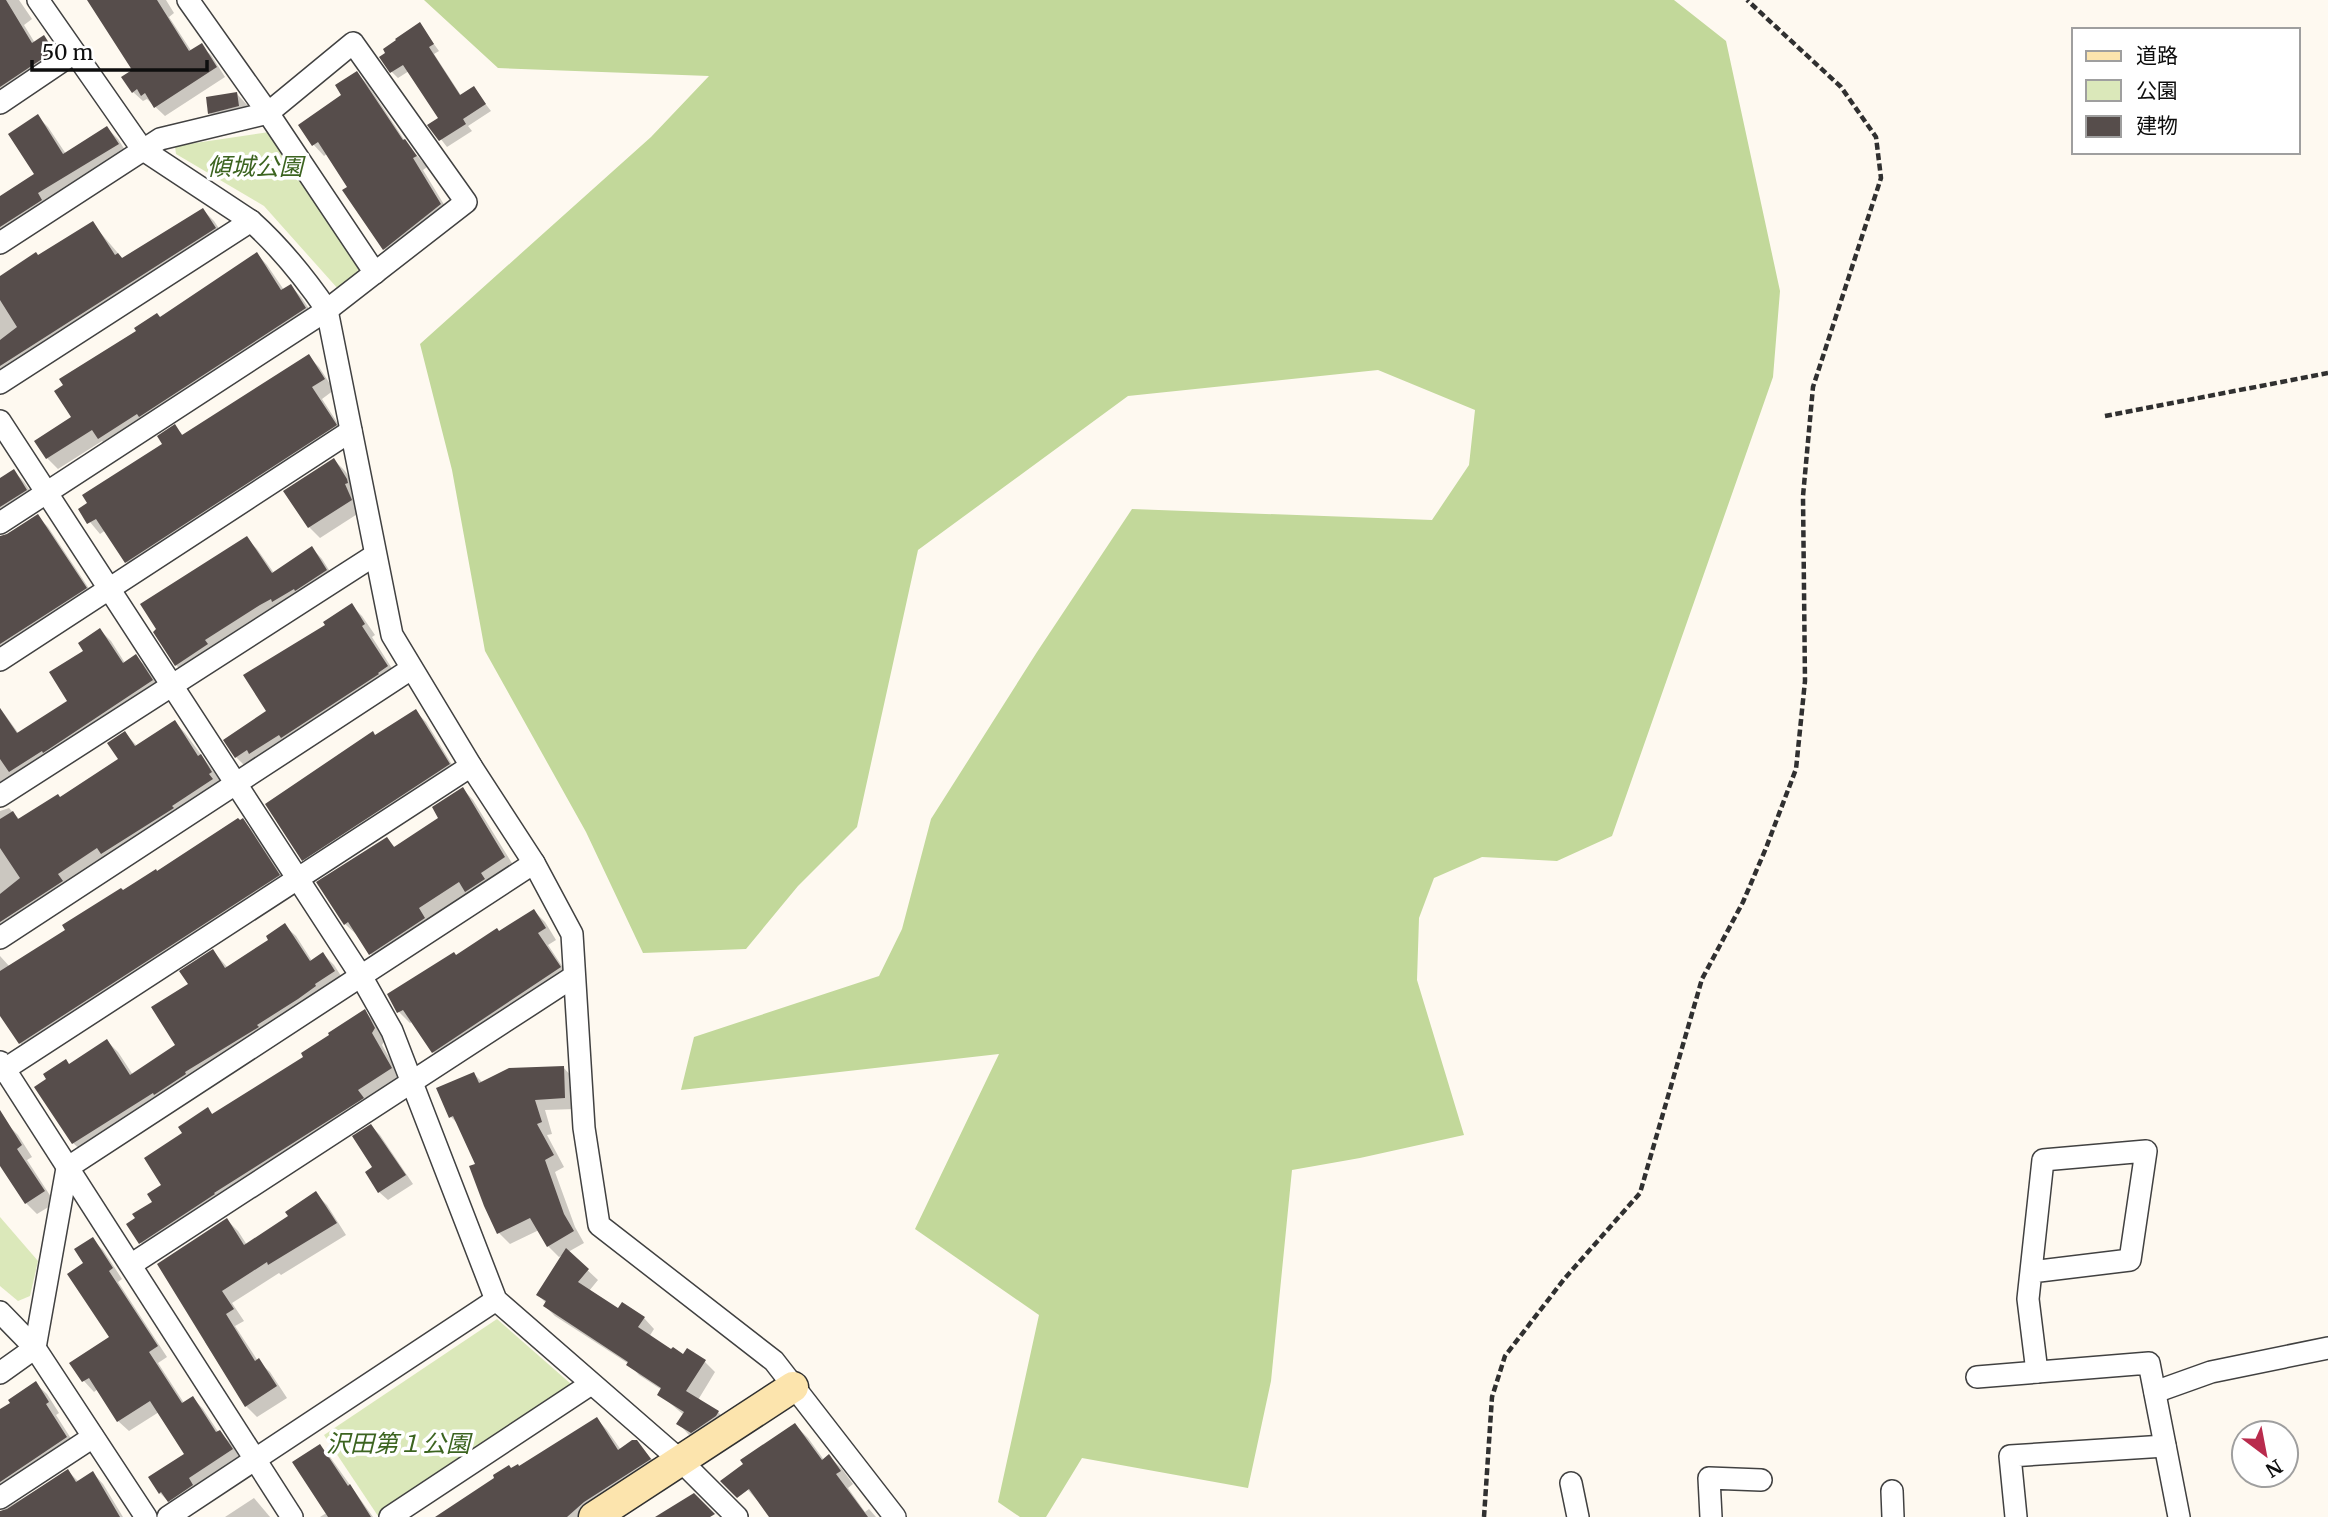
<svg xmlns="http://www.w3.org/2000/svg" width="2328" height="1517" font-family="Merriweather,'Noto Sans JP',serif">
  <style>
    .green { fill: #dbe8ba }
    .forest { fill: #c2d89a }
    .shadow { fill: #0003 }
    .building { fill: #564d4b }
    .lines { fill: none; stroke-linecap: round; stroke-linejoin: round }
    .street-casing { stroke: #414141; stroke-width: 24 }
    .secondary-casing { stroke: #303030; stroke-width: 33 }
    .path { stroke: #303030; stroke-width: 4.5; stroke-dasharray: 7 3.5; stroke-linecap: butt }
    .street { stroke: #fff; stroke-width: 21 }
    .secondary { stroke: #fce4ad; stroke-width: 30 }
    .labels { text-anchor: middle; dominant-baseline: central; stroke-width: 7; stroke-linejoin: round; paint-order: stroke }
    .park-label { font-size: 24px; font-style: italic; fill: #3c6420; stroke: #fff }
  </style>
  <rect width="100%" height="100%" fill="#fef9f0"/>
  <!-- green -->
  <g class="green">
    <polygon points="269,132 360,264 356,275 339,290 264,206 176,154 175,146"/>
    <polygon points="0,1217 38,1261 30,1296 18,1301 0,1286"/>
    <polygon points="497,1319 571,1384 378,1516 324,1435"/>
  </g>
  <!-- forest -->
  <polygon class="forest" points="424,0 1674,0 1726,41 1780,291 1773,377 1612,836 1557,861 1482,857 1434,878 1419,918 1417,980 1464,1135 1360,1158 1292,1170 1271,1381 1248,1488 1082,1458 1046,1517 1020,1517 998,1502 1039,1315 915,1229 999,1054 681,1090 694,1037 879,976 902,929 931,819 1037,652 1132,509 1432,520 1469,465 1475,410 1378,370 1128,396 918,550 857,827 798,886 746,949 643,953 586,832 485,651 452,470 420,344 651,137 709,76 498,68"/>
  <!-- shadow -->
  <g class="shadow">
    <polygon points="0,0 19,0 32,19 24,25 35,43 44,38 64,62 0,105"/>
    <polygon points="89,0 166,0 174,13 169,17 192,52 201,46 211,55 225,77 165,116 147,99 143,101 133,92 135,70"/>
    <polygon points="420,25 439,51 434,54 462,97 474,89 491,111 468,126 472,131 447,147 430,125 440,119 409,71 398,78 391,71"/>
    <polygon points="357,73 368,85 407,144 427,167 423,170 451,216 395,260 384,249 350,187 328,153 324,156 313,144"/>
    <polygon points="237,94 248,106 250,117 221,124 210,113"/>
    <polygon points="38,117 48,127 66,154 107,128 118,139 128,155 0,246 0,198 36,174"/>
    <polygon points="203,210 214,221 226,239 0,379 0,279 93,224 123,259"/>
    <polygon points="257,254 267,265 284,290 291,286 301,297 316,319 110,449 102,441 58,469 47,458 74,418"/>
    <polygon points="308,356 319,367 334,390 322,399 346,436 137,573 126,562 106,530 100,534 80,510 165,445 175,427 184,436"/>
    <polygon points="334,460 345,471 358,491 362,511 320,538 309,527"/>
    <polygon points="14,471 24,482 37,501 0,527 0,480"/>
    <polygon points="37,516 48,527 96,599 0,664 0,538"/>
    <polygon points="247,539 257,549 274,573 312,548 322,559 336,581 186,675 176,665"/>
    <polygon points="351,605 362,616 375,635 372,637 398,678 247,768 236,757 328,626"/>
    <polygon points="100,630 111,641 125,663 136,657 147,667 162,691 0,799 0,708 19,734 70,702 85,651"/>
    <polygon points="415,711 426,722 459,776 314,870 303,859 376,737"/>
    <polygon points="175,722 185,733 222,783 0,939 0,811 9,808 20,820 60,799 121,760 125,733 137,746"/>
    <polygon points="463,789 473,800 515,868 469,893 428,919 435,930 381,965 371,954 357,933 356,934 345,924 386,839 396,848 441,818"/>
    <polygon points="242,820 253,831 289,886 31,1054 20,1043 2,1015 0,1016 0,956 10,967 123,892"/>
    <polygon points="534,911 545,922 556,940 548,945 570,978 444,1063 433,1052 413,1021 410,1023 399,1012 389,995 500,933"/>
    <polygon points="285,926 296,936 312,961 323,954 334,965 345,982 84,1153 73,1143 70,1065 107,1041 118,1052 133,1075 178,1046 190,984 213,951 228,968 271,940"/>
    <polygon points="364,1011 375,1022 385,1040 382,1045 402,1080 152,1254 141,1243 154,1202 164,1185 185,1134 208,1110 213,1115 305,1057"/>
    <polygon points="563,1067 574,1079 575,1109 545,1110 552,1134 547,1135 564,1167 555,1172 575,1227 584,1243 568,1252 598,1280 589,1291 619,1311 644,1318 654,1329 649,1337 684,1356 688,1350 705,1362 715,1372 698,1400 718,1412 729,1423 702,1442 689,1435 679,1424 684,1415 659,1394 662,1390 639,1375 629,1364 555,1316 545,1306 546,1303 538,1295 566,1253 559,1257 548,1246 539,1230 510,1244 499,1233 478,1165 459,1125 451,1117 474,1074 483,1083"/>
    <polygon points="7,1124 18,1135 32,1157 27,1160 55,1203 37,1214 26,1203 0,1163 0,1129"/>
    <polygon points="371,1126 380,1135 413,1184 388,1200 379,1192"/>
    <polygon points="316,1194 327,1205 346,1235 281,1275 279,1273 232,1303 244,1321 235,1326 258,1361 270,1372 287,1398 257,1417 246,1406 205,1342 227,1220 238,1231 247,1245 291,1217"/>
    <polygon points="92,1239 103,1250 122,1279 118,1282 167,1357 158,1363 184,1403 193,1398 203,1409 219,1433 230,1442 242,1461 170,1503 160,1493 187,1455 159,1412 129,1431 118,1421 98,1389 94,1392 84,1381 72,1363 112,1338 85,1264"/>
    <polygon points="36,1384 47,1394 59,1413 56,1415 77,1448 0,1501 0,1411"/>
    <polygon points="597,1419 607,1430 621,1450 637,1442 661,1470 591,1517 436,1517"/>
    <polygon points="795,1425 808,1438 824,1460 829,1456 842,1469 853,1484 848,1488 865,1512 869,1509 876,1517 772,1517 748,1490"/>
    <polygon points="320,1446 330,1457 373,1517 320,1517 328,1512"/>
    <polygon points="68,1471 79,1482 93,1473 103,1484 123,1517 0,1517 0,1512"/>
    <polygon points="254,1498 270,1517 225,1517"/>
  </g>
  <!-- building -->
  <g class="building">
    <polygon points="0,0 6,0 32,43 44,35 54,51 0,87"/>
    <polygon points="87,0 157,0 189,51 202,43 217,67 154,108 145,93 141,96 137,89 132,93 121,77 132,70"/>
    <polygon points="420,22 434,44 429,47 460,95 474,86 486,104 463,119 466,124 439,141 427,125 438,118 403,65 390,73 379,57 385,53 383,49 396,40 395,39"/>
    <polygon points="357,71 403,140 405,139 417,156 413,158 441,204 383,250 342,190 347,187 318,142 312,146 298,125 341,95 335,85"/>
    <polygon points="237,92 239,106 208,114 206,97"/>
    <polygon points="38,114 63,154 107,126 119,144 38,193 42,200 0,227 0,196 34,174 8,134"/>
    <polygon points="203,208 216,228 0,366 0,340 17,327 0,300 0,276 36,252 38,255 93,221 115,255 118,253 122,258"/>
    <polygon points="257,252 281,290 291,284 306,308 139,417 137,414 98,439 92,430 46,459 34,441 71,417 54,391 63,385 59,379 136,331 134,328 157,313 160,317"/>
    <polygon points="309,354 325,379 312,387 337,425 125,563 96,519 87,524 78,509 87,503 82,495 162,444 157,436 175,424 182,435"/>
    <polygon points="334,458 347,479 348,483 345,484 352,500 308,528 283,491"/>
    <polygon points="14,469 27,490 0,507 0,478"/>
    <polygon points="38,514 87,588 0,644 0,536 7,534"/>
    <polygon points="247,536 272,573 312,546 327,570 295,591 294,589 272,602 271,599 260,605 205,640 208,644 175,666 153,632 156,629 140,604"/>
    <polygon points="352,603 365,624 362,626 388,666 378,673 379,674 281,738 279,735 249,754 247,750 235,758 223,740 266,711 243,675 325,625 323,622"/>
    <polygon points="100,628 123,663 136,654 153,680 43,753 42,751 9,772 0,759 0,708 17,733 67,701 49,672 83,651 78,643"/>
    <polygon points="416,709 450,764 302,861 265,804 373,731 375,735"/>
    <polygon points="175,720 198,756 201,754 212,772 209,774 213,779 172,806 174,808 101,854 97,848 58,874 63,881 0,922 0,894 20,878 0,848 0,819 13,811 18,819 58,794 60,797 118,759 107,743 125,731 135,746"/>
    <polygon points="463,787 505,857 481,873 485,879 465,892 459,882 419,908 425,918 369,955 348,922 344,925 316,882 387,837 394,847 438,818 432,807"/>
    <polygon points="238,818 240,820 243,818 280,875 19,1044 0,1016 0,971 65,930 62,925 121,888 123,890 156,869 157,871"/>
    <polygon points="534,909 546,928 538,933 561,967 432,1053 403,1010 397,1013 387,994 454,952 456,955 497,928 499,931"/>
    <polygon points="285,923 310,961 323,952 335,971 315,984 316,986 298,999 257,1025 259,1027 185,1072 186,1074 154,1095 153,1093 72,1144 34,1087 46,1079 43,1074 66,1059 69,1064 107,1039 130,1075 175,1045 151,1007 188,984 179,971 213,949 225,968 268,940 266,936"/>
    <polygon points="365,1009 375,1028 372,1033 392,1068 358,1090 364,1098 214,1193 215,1194 139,1244 126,1224 135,1218 132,1214 152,1202 147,1194 161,1185 144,1158 182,1133 178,1127 208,1107 212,1114 303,1057 301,1053 329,1035 328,1033"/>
    <polygon points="564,1066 565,1098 535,1100 542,1122 537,1124 554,1155 545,1160 564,1214 574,1231 547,1247 530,1218 497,1234 484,1206 469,1166 475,1164 453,1116 449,1118 436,1088 474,1072 479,1083 509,1068"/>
    <polygon points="0,1110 22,1145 17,1149 45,1191 25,1204 0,1166"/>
    <polygon points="371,1124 406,1175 378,1193 365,1172 372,1167 352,1136"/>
    <polygon points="316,1191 337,1223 268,1265 267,1262 222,1291 234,1309 226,1314 255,1361 259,1358 277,1386 245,1407 157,1264 227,1218 244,1245 288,1216 285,1212"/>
    <polygon points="93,1237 113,1268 109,1271 158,1346 149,1352 182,1403 193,1396 216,1432 220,1430 233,1449 189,1478 193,1485 168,1502 161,1492 159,1494 148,1477 184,1454 150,1401 117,1422 89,1378 82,1382 69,1363 109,1337 67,1274 83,1263 74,1249"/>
    <polygon points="566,1248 589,1269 578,1282 618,1308 622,1302 645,1317 638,1327 671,1349 673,1347 683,1354 687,1348 706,1360 686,1391 719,1411 716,1416 691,1433 676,1424 684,1412 657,1395 661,1388 626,1365 628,1362 543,1306 546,1301 536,1295"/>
    <polygon points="36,1381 49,1402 46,1404 67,1437 0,1482 0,1409 10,1403 8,1400"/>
    <polygon points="597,1417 618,1450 632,1440 637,1440 651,1459 584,1502 567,1517 435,1517 494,1478 493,1475 509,1465 511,1468 518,1464 519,1466"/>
    <polygon points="795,1423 822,1460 829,1454 841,1471 836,1474 868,1517 769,1517 749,1489 737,1498 720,1481 743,1464 740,1460"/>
    <polygon points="320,1444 348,1486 350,1484 371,1517 328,1517 292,1462"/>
    <polygon points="68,1469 76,1482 93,1471 120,1517 0,1517 0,1511 7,1509"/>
    <polygon points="694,1493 715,1514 710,1517 655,1517"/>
  </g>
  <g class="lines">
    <!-- street casing -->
    <g class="street-casing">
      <g id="street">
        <path d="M38 0 142 149 251 221C280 247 305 278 327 310L392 635 471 766 534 863 572 934 584 1128 599 1225 774 1361 895 1517"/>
        <polyline points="188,0 268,113 375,273"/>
        <polyline points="0,103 74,53"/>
        <polyline points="0,243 160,139 268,113 353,43 466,202 327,310 0,523"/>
        <polyline points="0,383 251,221"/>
        <polyline points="0,421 361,976 392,1031 496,1300 681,1461 737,1517"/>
        <polyline points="0,660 351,431"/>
        <polyline points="0,796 375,555"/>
        <polyline points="0,938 411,669"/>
        <polyline points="0,1062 292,1517"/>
        <polyline points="5,1069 471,766"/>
        <polyline points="132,1264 573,977"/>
        <polyline points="2031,1272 2130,1260 2146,1151 2043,1160 2028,1299 2037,1372"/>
        <polyline points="0,1312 35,1348 146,1517"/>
        <polyline points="0,1373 35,1348 67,1168 534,863"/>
        <polyline points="1977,1377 2149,1363 2179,1517"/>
        <polyline points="2155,1392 2211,1372 2328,1348"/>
        <polyline points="1571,1483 1578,1517"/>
        <polyline points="1892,1491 1893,1517"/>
        <polyline points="0,1498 93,1437"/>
        <polyline points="168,1517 496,1300"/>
        <polyline points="390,1517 591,1384"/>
        <polyline points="1711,1517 1709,1478 1761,1480"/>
        <polyline points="2016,1517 2010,1456 2165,1446"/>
      </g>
    </g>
    <!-- secondary casing -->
    <g class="secondary-casing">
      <polyline id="secondary" points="594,1517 793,1387"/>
    </g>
    <!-- path -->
    <g class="path">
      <polyline points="2105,416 2328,373"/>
      <polyline points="1484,1517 1492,1397 1505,1356 1565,1278 1640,1193 1702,979 1743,902 1766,848 1796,769 1805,681 1803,496 1813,387 1881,178 1876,137 1841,87 1747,0"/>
    </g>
    <!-- street -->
    <use href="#street" class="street"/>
    <!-- secondary -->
    <use href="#secondary" class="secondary"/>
  </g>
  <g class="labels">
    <!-- park labels -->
    <g class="park-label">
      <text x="255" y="166">傾城公園</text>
      <text x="398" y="1443">沢田第１公園</text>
    </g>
  </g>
  <!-- legend -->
  <rect x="2072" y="28" width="228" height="126" fill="#ffffff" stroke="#9f9f9f" stroke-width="2"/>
  <rect x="2086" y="51" width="35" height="10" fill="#fce4ad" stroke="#9f9f9f" stroke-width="2"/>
  <text x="2136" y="63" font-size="21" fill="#0e0e0e">道路</text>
  <rect x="2086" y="80" width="35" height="21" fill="#dbe8ba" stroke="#9f9f9f" stroke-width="2"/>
  <text x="2136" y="98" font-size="21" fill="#0e0e0e">公園</text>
  <rect x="2086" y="116" width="35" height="21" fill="#564d4b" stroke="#9f9f9f" stroke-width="2"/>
  <text x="2136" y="133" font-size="21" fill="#0e0e0e">建物</text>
  <!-- north arrow -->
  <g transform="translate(2265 1454) rotate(148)"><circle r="33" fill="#ffffff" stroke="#9f9f9f" stroke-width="2"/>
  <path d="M0-5L12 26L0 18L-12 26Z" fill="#b92b4d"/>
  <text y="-10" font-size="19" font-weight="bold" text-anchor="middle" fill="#0e0e0e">N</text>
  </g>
  <!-- scale -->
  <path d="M32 60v10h175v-10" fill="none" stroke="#0e0e0e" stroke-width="3.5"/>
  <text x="42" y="60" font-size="21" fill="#0e0e0e" stroke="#ffffff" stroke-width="5" paint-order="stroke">50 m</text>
</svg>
